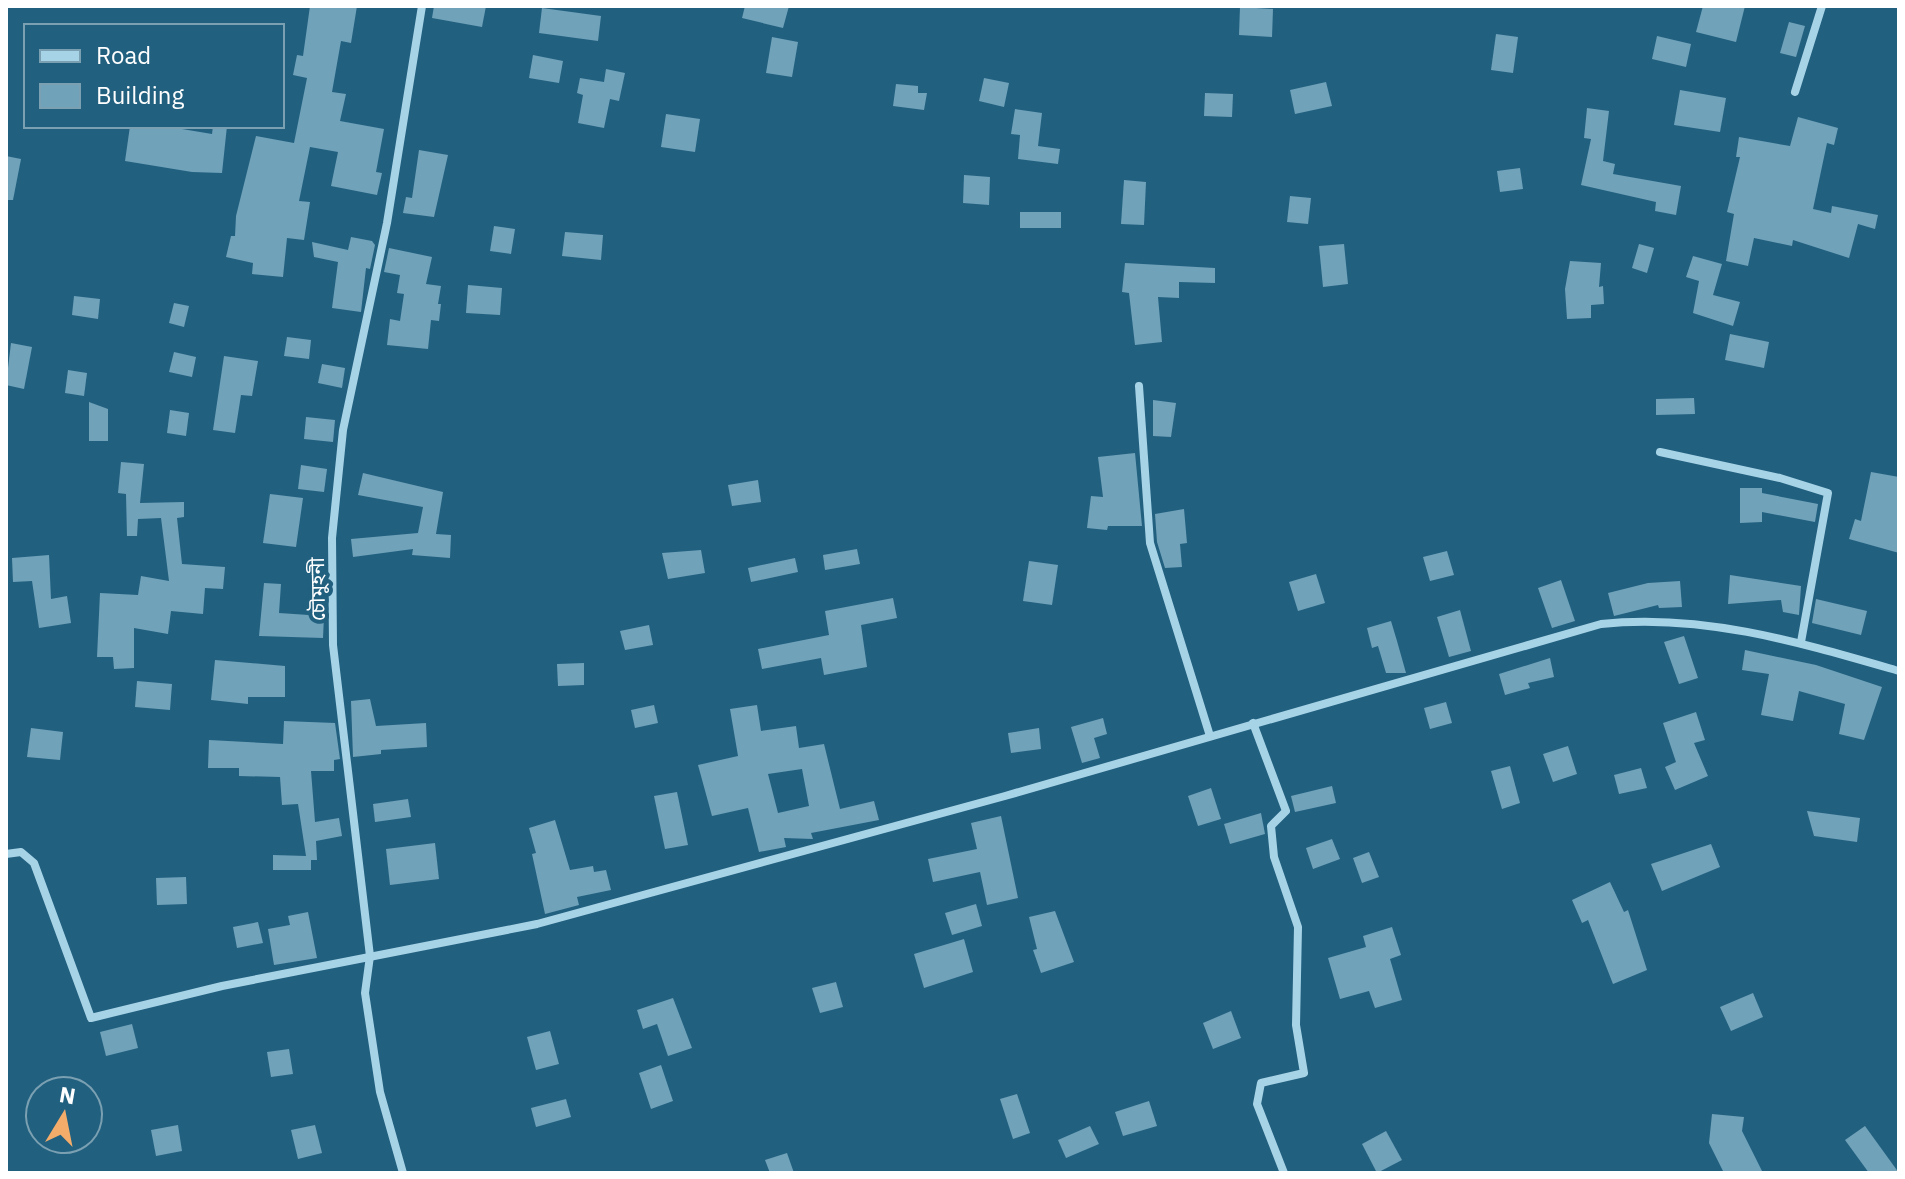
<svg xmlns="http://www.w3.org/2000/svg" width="1905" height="1179" font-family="'IBM Plex Sans','Noto Sans Bengali',sans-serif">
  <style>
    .building { fill: #70a2ba; fill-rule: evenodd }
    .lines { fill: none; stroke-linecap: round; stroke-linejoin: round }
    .street { stroke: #a7d3e7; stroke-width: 8 }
    .labels { text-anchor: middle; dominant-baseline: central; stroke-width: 8; stroke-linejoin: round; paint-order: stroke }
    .street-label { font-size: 20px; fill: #fff; stroke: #22607f }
  </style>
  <rect width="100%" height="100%" fill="#22607f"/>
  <!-- building -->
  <g class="building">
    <polygon points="310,6 357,6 351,43 341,41 332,92 346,94 340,121 384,129 376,172 382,173 377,195 331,186 338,152 310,147 299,201 310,202 304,240 287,238 283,277 252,274 253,263 226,257 231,236 235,236 236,216 256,136 294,143 307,78 293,75 297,55 303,56"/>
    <polygon points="434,6 486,6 482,27 432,18"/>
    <polygon points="745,6 789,6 783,28 742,18"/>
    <polygon points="1703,6 1745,6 1736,42 1696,32"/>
    <polygon points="1240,7 1273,9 1272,37 1239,35"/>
    <polygon points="542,8 601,16 598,41 539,33"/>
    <polygon points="1789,22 1805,26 1796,57 1780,53"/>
    <polygon points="1496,34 1518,37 1513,73 1491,70"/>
    <polygon points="1657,36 1691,44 1686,67 1652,59"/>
    <polygon points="772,37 798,42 792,77 766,73"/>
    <polygon points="533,55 563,61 559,83 529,78"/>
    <polygon points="606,69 625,73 619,101 610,99 604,128 578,123 583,95 577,93 580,78 604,82"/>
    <polygon points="984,78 1009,83 1004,107 979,101"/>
    <polygon points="1326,82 1332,106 1295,114 1290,90"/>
    <polygon points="896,84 918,86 918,93 927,93 924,110 893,106"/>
    <polygon points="1680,90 1726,98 1720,132 1674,125"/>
    <polygon points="1205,93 1233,94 1232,117 1204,116"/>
    <polygon points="1587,108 1609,111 1603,161 1615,164 1613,174 1681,186 1676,215 1655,211 1656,202 1581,185 1591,139 1584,138"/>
    <polygon points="1015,109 1042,113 1038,146 1060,149 1058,164 1018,159 1020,135 1011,134"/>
    <polygon points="666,114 700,119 695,152 661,147"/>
    <polygon points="1798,117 1838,128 1834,145 1827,143 1813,209 1831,213 1832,206 1878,215 1875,229 1858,224 1849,258 1793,240 1792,246 1754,238 1748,266 1726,261 1734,214 1727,212 1740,157 1736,157 1739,137 1790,146"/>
    <polygon points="130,126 164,126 212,134 213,126 227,126 222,173 192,172 125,161"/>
    <polygon points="419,150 448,155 434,217 403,213 406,197 412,198"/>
    <polygon points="6,156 21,159 13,200 6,200"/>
    <polygon points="1520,168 1523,189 1500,192 1497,171"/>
    <polygon points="964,175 990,177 989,205 963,203"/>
    <polygon points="1124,180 1146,182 1144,225 1121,224"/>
    <polygon points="1290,196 1311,198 1308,224 1287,222"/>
    <rect x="1020" y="212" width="41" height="16"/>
    <polygon points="494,226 515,229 511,254 490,251"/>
    <polygon points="565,232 603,235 601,260 562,256"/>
    <polygon points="351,237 372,241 375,245 370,269 366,268 361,312 332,308 338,262 314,257 312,242 348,250"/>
    <polygon points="1344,244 1348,284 1323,287 1319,246"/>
    <polygon points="1639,244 1654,248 1647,273 1632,268"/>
    <polygon points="389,248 432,257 426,284 441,286 438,304 441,304 439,321 431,320 428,349 387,345 390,319 400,321 404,294 397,293 400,275 384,272"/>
    <polygon points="1693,256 1722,264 1713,295 1740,302 1733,326 1693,313 1699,281 1686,277"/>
    <polygon points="1570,261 1601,263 1599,287 1603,286 1604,304 1591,305 1591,318 1567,319 1565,289"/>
    <polygon points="1125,263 1215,268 1215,283 1179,282 1179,298 1158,297 1162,342 1135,345 1129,293 1122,292"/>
    <polygon points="468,285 502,288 500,315 466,313"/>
    <polygon points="74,296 100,299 98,319 72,315"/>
    <polygon points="174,303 189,306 184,327 169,323"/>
    <polygon points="1730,334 1769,342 1764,368 1725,360"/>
    <polygon points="287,337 311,340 309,359 284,356"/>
    <polygon points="11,343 32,347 24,389 6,385"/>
    <polygon points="174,352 196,357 192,377 169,372"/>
    <polygon points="224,356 258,361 252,396 241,395 235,433 213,430"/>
    <polygon points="322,364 345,368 342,388 318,383"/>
    <polygon points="68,370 87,373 84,396 65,393"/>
    <polygon points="1694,398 1695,414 1656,415 1656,399"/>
    <polygon points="1153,400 1176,403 1171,437 1153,436"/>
    <polygon points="89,402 108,409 108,441 89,441"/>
    <polygon points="170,410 189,413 186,436 167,433"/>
    <polygon points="306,417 335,420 333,442 304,439"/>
    <polygon points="1135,453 1142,526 1108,526 1107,530 1087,528 1091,496 1103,497 1098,457"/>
    <polygon points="121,462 144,464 140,503 184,502 184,517 177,518 182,564 225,567 223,589 205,588 203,614 171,611 168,634 134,628 134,668 114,669 113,657 97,657 100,593 138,595 141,576 169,581 161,518 138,519 137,536 127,536 126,494 118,493"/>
    <polygon points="301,465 327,469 324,492 298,489"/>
    <polygon points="1871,472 1899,477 1899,553 1849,539 1855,519 1861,521"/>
    <polygon points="363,473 443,492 436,534 451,535 450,558 412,555 413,549 353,557 351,539 418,533 423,507 358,495"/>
    <polygon points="758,480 761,502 732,506 728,485"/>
    <polygon points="1740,488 1762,488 1762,493 1818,504 1815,522 1762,512 1762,522 1740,523"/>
    <polygon points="270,494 303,498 296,547 263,543"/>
    <polygon points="1184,509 1187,543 1180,544 1182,567 1165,568 1157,542 1155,514"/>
    <polygon points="857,549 860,564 825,570 823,555"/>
    <polygon points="701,550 705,573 668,579 662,553"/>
    <polygon points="1447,551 1454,575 1430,581 1423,557"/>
    <polygon points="49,555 51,599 67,596 71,623 39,628 32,581 13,582 12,558"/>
    <polygon points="795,558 798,572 751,582 748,568"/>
    <polygon points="1029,561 1058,565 1052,605 1023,601"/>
    <polygon points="1316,574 1325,603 1298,611 1289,582"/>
    <polygon points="1730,575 1801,586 1799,615 1783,612 1781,600 1728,604"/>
    <polygon points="1561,580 1575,621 1552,628 1538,588"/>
    <polygon points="1680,581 1682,607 1659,608 1658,605 1614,616 1608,593 1648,583"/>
    <polygon points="264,583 281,584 279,613 324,616 323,638 259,636"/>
    <polygon points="893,598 897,618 861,625 867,667 824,675 821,658 762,669 758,649 829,635 825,611"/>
    <polygon points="1816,599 1867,611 1861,635 1812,623"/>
    <polygon points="1460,610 1471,651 1449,657 1437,617"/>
    <polygon points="1391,621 1397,641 1406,673 1386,673 1378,646 1372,648 1367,628"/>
    <polygon points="649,625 653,645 625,650 620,631"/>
    <polygon points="1684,636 1698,678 1679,684 1664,642"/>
    <polygon points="1745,650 1816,665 1882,687 1864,740 1839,734 1845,704 1799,691 1793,721 1761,715 1769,674 1742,670"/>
    <polygon points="1550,658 1554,677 1528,683 1530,688 1505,695 1499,674"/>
    <polygon points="215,660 285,666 285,697 248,697 248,704 211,700"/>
    <polygon points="584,663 584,685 558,686 557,664"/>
    <polygon points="137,681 172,684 170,710 135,707"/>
    <polygon points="370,699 376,726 426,723 427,747 381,750 381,754 353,757 351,701"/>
    <polygon points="1446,702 1452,723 1430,729 1424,708"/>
    <polygon points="654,705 658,723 635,728 631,710"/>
    <path d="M757 705 761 731 796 726 799 748 824 744 840 809 874 801 879 820 811 833 813 839 784 838 786 847 759 852 748 808 712 816 698 765 738 756 730 709ZM802 769 809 806 778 813 768 774Z"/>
    <polygon points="1696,712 1705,740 1694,743 1708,776 1675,790 1665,767 1676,762 1663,723"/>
    <polygon points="1103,718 1107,734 1094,738 1100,758 1082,763 1071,727"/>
    <polygon points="284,721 335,723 340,759 334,760 334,771 311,771 315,822 339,818 342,836 316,841 317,860 311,860 311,870 273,870 273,855 306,856 298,804 282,805 280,777 239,776 239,768 208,768 209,740 283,744"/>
    <polygon points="31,728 63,732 60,760 27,757"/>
    <polygon points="1039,728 1041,749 1011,753 1008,733"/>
    <polygon points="1568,746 1577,774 1553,782 1543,754"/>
    <polygon points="1510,766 1520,803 1502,809 1491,771"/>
    <polygon points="1641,768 1647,788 1619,794 1614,775"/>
    <polygon points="1332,786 1336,803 1295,812 1291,796"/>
    <polygon points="1211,788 1221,819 1198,826 1188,796"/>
    <polygon points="677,792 688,845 665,849 654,796"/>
    <polygon points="408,799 411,817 375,822 373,804"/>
    <polygon points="1807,811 1860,818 1857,842 1814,836"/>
    <polygon points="1261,813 1265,834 1230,844 1224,824"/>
    <polygon points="1001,816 1018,898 987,905 980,872 933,882 928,859 977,849 971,823"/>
    <polygon points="555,820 570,870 593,866 594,872 606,870 611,890 577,897 579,905 545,914 532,854 536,853 529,828"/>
    <polygon points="1332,839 1340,859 1313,869 1306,848"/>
    <polygon points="435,843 439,879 390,885 386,849"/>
    <polygon points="1711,844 1720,867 1662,891 1651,864"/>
    <polygon points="1369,852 1379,877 1362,883 1353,858"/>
    <polygon points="186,877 187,904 157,905 156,878"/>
    <polygon points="1610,882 1624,912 1628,910 1647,970 1613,984 1588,920 1582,923 1572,900"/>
    <polygon points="976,904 982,926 952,935 945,913"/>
    <polygon points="1055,911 1074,962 1041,973 1033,950 1037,949 1029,917"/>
    <polygon points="308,912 317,958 274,965 268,929 290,925 288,916"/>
    <polygon points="258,922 263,943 237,948 233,927"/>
    <polygon points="1392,927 1401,955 1390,959 1402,1000 1375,1008 1369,991 1340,999 1328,958 1366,947 1363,936"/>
    <polygon points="964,939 973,972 924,988 914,954"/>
    <polygon points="836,982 843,1007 820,1013 812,988"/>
    <polygon points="1753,993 1763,1017 1731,1031 1720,1007"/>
    <polygon points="673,998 692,1048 668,1056 657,1024 643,1029 637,1010"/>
    <polygon points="1231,1011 1241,1038 1213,1049 1203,1023"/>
    <polygon points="132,1024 138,1048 106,1056 100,1032"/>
    <polygon points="550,1031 559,1064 536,1070 527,1037"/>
    <polygon points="289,1049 293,1074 271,1077 267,1052"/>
    <polygon points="661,1065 673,1101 651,1109 639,1073"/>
    <polygon points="1017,1094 1030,1133 1013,1139 1000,1099"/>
    <polygon points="566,1099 571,1117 536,1127 531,1108"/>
    <polygon points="1149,1101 1157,1126 1123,1136 1115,1112"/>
    <polygon points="1712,1114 1744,1117 1742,1131 1763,1173 1724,1173 1709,1143"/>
    <polygon points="178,1125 182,1151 156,1156 151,1130"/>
    <polygon points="315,1125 322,1153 298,1159 291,1130"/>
    <polygon points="1090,1126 1099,1144 1066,1158 1058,1140"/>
    <polygon points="1865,1126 1899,1173 1869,1173 1845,1140"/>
    <polygon points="1386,1131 1402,1160 1377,1173 1362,1144"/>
    <polygon points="787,1153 794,1173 770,1173 765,1160"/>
  </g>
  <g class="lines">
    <!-- street -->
    <g class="street">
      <polyline points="1795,92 1822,6"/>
      <polyline points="1139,386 1150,543 1210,736"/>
      <polyline points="1660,452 1780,478 1828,493 1801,642"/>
      <polyline points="1253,723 1286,811 1271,826 1274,857 1298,927 1296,1025 1304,1073 1261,1083 1257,1104 1284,1173"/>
      <path d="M6 854 21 852 34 863 91 1018 222 986 537 924 1005 796 1601 624C1703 613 1802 643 1899 671"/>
      <polyline points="403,1173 380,1092 365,993 370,956 333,645 332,538 343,430 387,223 422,6"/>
    </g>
  </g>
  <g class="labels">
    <!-- street labels -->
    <g class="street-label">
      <text transform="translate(317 589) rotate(-91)">চৌমুহনী</text>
    </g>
  </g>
  <!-- border -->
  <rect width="1905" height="1179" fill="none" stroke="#ffffff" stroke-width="16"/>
  <!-- legend -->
  <rect x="24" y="24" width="260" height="104" fill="#22607f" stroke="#7aa0b2" stroke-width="2"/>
  <rect x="40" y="50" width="40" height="12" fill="#a7d3e7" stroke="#7aa0b2" stroke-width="2"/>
  <text x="96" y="64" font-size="24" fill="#ffffff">Road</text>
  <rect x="40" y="84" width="40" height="24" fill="#70a2ba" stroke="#7aa0b2" stroke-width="2"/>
  <text x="96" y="104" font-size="24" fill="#ffffff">Building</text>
  <!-- north arrow -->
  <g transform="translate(64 1115) rotate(10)"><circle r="38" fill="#22607f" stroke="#7aa0b2" stroke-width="2"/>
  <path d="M0-6L14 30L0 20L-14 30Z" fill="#f3ac6a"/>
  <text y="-12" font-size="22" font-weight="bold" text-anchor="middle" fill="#ffffff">N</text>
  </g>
</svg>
